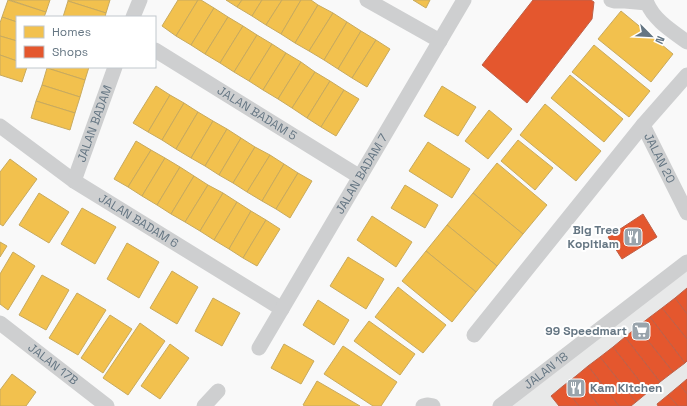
<svg xmlns="http://www.w3.org/2000/svg" width="687" height="406" font-family="'Space Grotesk',sans-serif">
  <style>
    .built { fill: #e8e9e9 }
    .homes { fill: #f2c14e; stroke: #c8aa5e }
    .shops { fill: #e4572e; stroke: #be6048 }
    .lines { fill: none; stroke-linecap: round; stroke-linejoin: round }
    .street { stroke: #cecfd0; stroke-width: 15 }
    .labels { text-anchor: middle; dominant-baseline: central; stroke-width: 4; stroke-linejoin: round; paint-order: stroke }
    .street-label { font-size: 12px; fill: #657683; stroke: #fff }
    .poi-label { font-size: 12px; font-weight: bold; fill: #657683; stroke: #fff; text-anchor: end }
  </style>
  <rect width="100%" height="100%" fill="#f9f9f9"/>
  <!-- built -->
  <polygon class="built" points="687,270 687,406 511,406"/>
  <!-- homes -->
  <g class="homes">
    <polygon points="8,0 46,12 44,17 17,17 17,22 2,17"/>
    <polygon points="10,0 50,0 46,12"/>
    <polygon points="68,0 110,0 106,13 68,1"/>
    <polygon points="178,0 198,0 176,36 162,26"/>
    <polygon points="198,0 201,0 214,8 191,45 176,36"/>
    <polygon points="226,0 242,0 237,7"/>
    <polygon points="242,0 262,0 252,16 237,7"/>
    <polygon points="262,0 282,0 266,25 252,16"/>
    <polygon points="282,0 301,0 281,34 266,25"/>
    <polygon points="301,0 311,0 318,5 295,43 281,34"/>
    <polygon points="413,0 430,0 426,8"/>
    <polygon points="68,1 106,13 105,17 63,17"/>
    <polygon points="318,5 333,13 309,51 295,43"/>
    <polygon points="214,8 228,17 205,54 191,45"/>
    <polygon points="621,11 673,54 651,82 598,39"/>
    <polygon points="333,13 347,22 324,60 309,51"/>
    <polygon points="2,17 17,22 17,41 0,36 0,23"/>
    <polygon points="228,17 243,26 220,63 205,54"/>
    <polygon points="347,22 361,31 338,69 324,60"/>
    <polygon points="243,26 257,35 234,72 220,63"/>
    <polygon points="361,31 376,40 352,78 338,69"/>
    <polygon points="257,35 272,44 249,81 234,72"/>
    <polygon points="0,36 17,41 17,61 0,55"/>
    <polygon points="376,40 390,49 367,87 352,78"/>
    <polygon points="272,44 286,53 263,90 249,81"/>
    <polygon points="594,45 650,91 629,117 572,72"/>
    <polygon points="286,53 301,62 278,99 263,90"/>
    <polygon points="0,55 17,61 17,67 27,67 22,82 0,75"/>
    <polygon points="301,62 315,72 292,108 278,99"/>
    <polygon points="47,67 89,67 85,80 47,68"/>
    <polygon points="47,68 85,80 80,97 42,85"/>
    <polygon points="315,72 330,81 307,118 292,108"/>
    <polygon points="570,75 623,119 604,142 551,98"/>
    <polygon points="330,81 344,90 321,127 307,118"/>
    <polygon points="42,85 80,97 75,113 36,101"/>
    <polygon points="156,86 170,95 148,132 133,123"/>
    <polygon points="442,86 476,107 458,136 424,116"/>
    <polygon points="344,90 359,99 336,136 321,127"/>
    <polygon points="170,95 184,103 162,140 148,132"/>
    <polygon points="36,101 75,113 70,130 31,118"/>
    <polygon points="184,103 198,112 176,149 162,140"/>
    <polygon points="545,104 601,151 576,181 520,135"/>
    <polygon points="489,110 512,129 488,159 465,141"/>
    <polygon points="198,112 213,121 191,158 176,149"/>
    <polygon points="213,121 227,129 205,166 191,158"/>
    <polygon points="227,129 241,138 219,175 205,166"/>
    <polygon points="241,138 255,147 233,183 219,175"/>
    <polygon points="518,140 553,168 535,190 501,161"/>
    <polygon points="136,141 151,150 128,187 114,179"/>
    <polygon points="428,142 470,169 452,198 409,171"/>
    <polygon points="255,147 270,155 247,192 233,183"/>
    <polygon points="151,150 165,158 142,196 128,187"/>
    <polygon points="270,155 284,164 262,201 247,192"/>
    <polygon points="165,158 180,167 157,205 142,196"/>
    <polygon points="10,159 37,179 3,226 0,224 0,172"/>
    <polygon points="497,163 547,205 523,234 473,193"/>
    <polygon points="284,164 298,173 276,209 262,201"/>
    <polygon points="180,167 194,176 171,214 157,205"/>
    <polygon points="298,173 312,181 290,218 276,209"/>
    <polygon points="194,176 208,185 185,222 171,214"/>
    <polygon points="208,185 223,193 200,231 185,222"/>
    <polygon points="405,185 438,205 425,228 391,208"/>
    <polygon points="39,193 69,212 49,243 19,225"/>
    <polygon points="223,193 237,202 214,240 200,231"/>
    <polygon points="473,193 523,234 497,266 447,225"/>
    <polygon points="237,202 251,211 229,249 214,240"/>
    <polygon points="82,208 116,227 95,264 61,244"/>
    <polygon points="251,211 266,220 243,258 229,249"/>
    <polygon points="372,216 412,242 396,267 357,240"/>
    <polygon points="266,220 280,229 257,266 243,258"/>
    <polygon points="447,225 497,266 476,292 426,251"/>
    <polygon points="0,242 7,246 0,257"/>
    <polygon points="127,243 159,262 139,298 107,279"/>
    <polygon points="426,251 476,292 452,322 402,281"/>
    <polygon points="13,252 35,266 8,310 0,304 0,274"/>
    <polygon points="348,257 384,279 366,309 330,286"/>
    <polygon points="172,271 198,287 177,324 150,308"/>
    <polygon points="42,275 69,290 46,330 19,315"/>
    <polygon points="398,287 446,325 423,353 375,317"/>
    <polygon points="77,293 106,310 78,355 49,338"/>
    <polygon points="213,298 240,313 222,346 195,331"/>
    <polygon points="318,300 349,320 334,345 303,325"/>
    <polygon points="110,315 132,329 103,373 81,358"/>
    <polygon points="369,321 415,354 400,375 354,341"/>
    <polygon points="140,323 165,341 128,395 103,378"/>
    <polygon points="170,344 189,358 160,399 141,386"/>
    <polygon points="284,344 314,361 301,384 271,368"/>
    <polygon points="343,346 397,382 381,406 373,406 324,374"/>
    <polygon points="12,374 36,392 26,406 0,406 0,390"/>
    <polygon points="317,381 360,406 305,406 303,405"/>
  </g>
  <!-- shops -->
  <g class="shops">
    <polygon points="533,0 591,0 594,2 592,19 527,103 482,65"/>
    <polygon points="643,214 657,237 622,259 608,237"/>
    <polygon points="687,288 687,314 675,298"/>
    <polygon points="675,298 687,314 687,339 662,308"/>
    <polygon points="662,308 687,339 687,361 685,363 650,317"/>
    <polygon points="650,317 685,363 673,372 637,327"/>
    <polygon points="637,327 673,372 660,382 625,337"/>
    <polygon points="625,337 660,382 648,392 613,347"/>
    <polygon points="613,347 648,392 636,402 600,357"/>
    <polygon points="600,357 636,402 631,406 619,406 588,366"/>
    <polygon points="588,366 619,406 599,406 576,376"/>
    <polygon points="576,376 599,406 579,406 563,386"/>
    <polygon points="687,379 687,394 680,385"/>
    <polygon points="680,385 687,394 687,406 678,406 668,395"/>
    <polygon points="563,386 579,406 559,406 551,396"/>
    <polygon points="668,395 678,406 658,406 657,404"/>
  </g>
  <g class="lines">
    <!-- street -->
    <g class="street">
      <polyline points="367,0 440,41"/>
      <path d="M611 0 614 1H625L647 3C654 20 672 31 687 42"/>
      <polyline points="133,17 140,0"/>
      <path id="s1" d="M155 50 360 177"/>
      <path id="s2" d="M643 125 687 213"/>
      <path id="s3" d="M0 126 74 181 282 309"/>
      <path id="s4" d="M74 181 115 67"/>
      <path id="s5" d="M0 323 107 406"/>
      <polyline points="474,335 643,125 687,75"/>
      <path id="s6" d="M259 348 464 0"/>
      <polyline points="204,406 218,391"/>
      <polyline points="423,406 427,405 433,406"/>
      <path id="s7" d="M500 406 687 262"/>
    </g>
  </g>
  <!-- icons -->
  <defs>
    <g id="restaurant-square" transform="scale(1)"><rect x="-9" y="-9" width="18" height="18" rx="4" fill="#99a4ac" stroke="#fff"/><path d="M-5-6h1v4h1v-4h1v4h1v-4h1v5L-1.5 .5V6h-2V.5L-5-1ZM5-6V6H3V1.5H1.5Q1.5-4 5-6Z" fill="#fff"/></g>
    <g id="supermarket-square" transform="scale(1)"><rect x="-9" y="-9" width="18" height="18" rx="4" fill="#99a4ac" stroke="#fff"/><path d="M-6-5.5h2.5l.6 2H6L4.5 2H-2.5L-4.4-4H-6ZM-1.5 3.2a1.3 1.3 0 1 0 .1 0ZM3 3.2a1.3 1.3 0 1 0 .1 0Z" fill="#fff"/></g>
  </defs>
  <g fill-rule="evenodd">
    <use href="#restaurant-square" x="633" y="237"/>
    <use href="#supermarket-square" x="641" y="331"/>
    <use href="#restaurant-square" x="576" y="388"/>
  </g>
  <g class="labels">
    <!-- street labels -->
    <g class="street-label">
      <text stroke="none"><textPath href="#s1" startOffset="120">JALAN BADAM 5</textPath></text>
      <text stroke="none"><textPath href="#s4" startOffset="61">JALAN BADAM</textPath></text>
      <text stroke="none"><textPath href="#s2" startOffset="37">JALAN 20</textPath></text>
      <text stroke="none"><textPath href="#s6" startOffset="202">JALAN BADAM 7</textPath></text>
      <text stroke="none"><textPath href="#s3" startOffset="168">JALAN BADAM 6</textPath></text>
      <text stroke="none"><textPath href="#s5" startOffset="67">JALAN 17B</textPath></text>
      <text stroke="none"><textPath href="#s7" startOffset="58">JALAN 18</textPath></text>
    </g>
    <!-- poi labels -->
    <g class="poi-label">
      <text x="619" y="230">Big Tree<tspan x="619" dy="14">Kopitiam</tspan></text>
      <text x="627" y="331">99 Speedmart</text>
      <text x="590" y="388" text-anchor="start">Kam Kitchen</text>
    </g>
  </g>
  <!-- legend -->
  <rect x="16" y="16" width="140" height="52" fill="#ffffff" stroke="#c1c8cd"/>
  <rect x="24" y="26" width="20" height="12" fill="#f2c14e" stroke="#c1c8cd"/>
  <text x="52" y="36" font-size="12" fill="#657683">Homes</text>
  <rect x="24" y="46" width="20" height="12" fill="#e4572e" stroke="#c1c8cd"/>
  <text x="52" y="56" font-size="12" fill="#657683">Shops</text>
  <!-- north arrow -->
  <g transform="translate(651 36) rotate(114)" stroke="#ffffff" stroke-width="3" paint-order="stroke">
  <path d="M0-3L7 15L0 10L-7 15Z" fill="#657683"/>
  <text y="-6" font-size="11" font-weight="bold" text-anchor="middle" fill="#657683">N</text>
  </g>
</svg>
